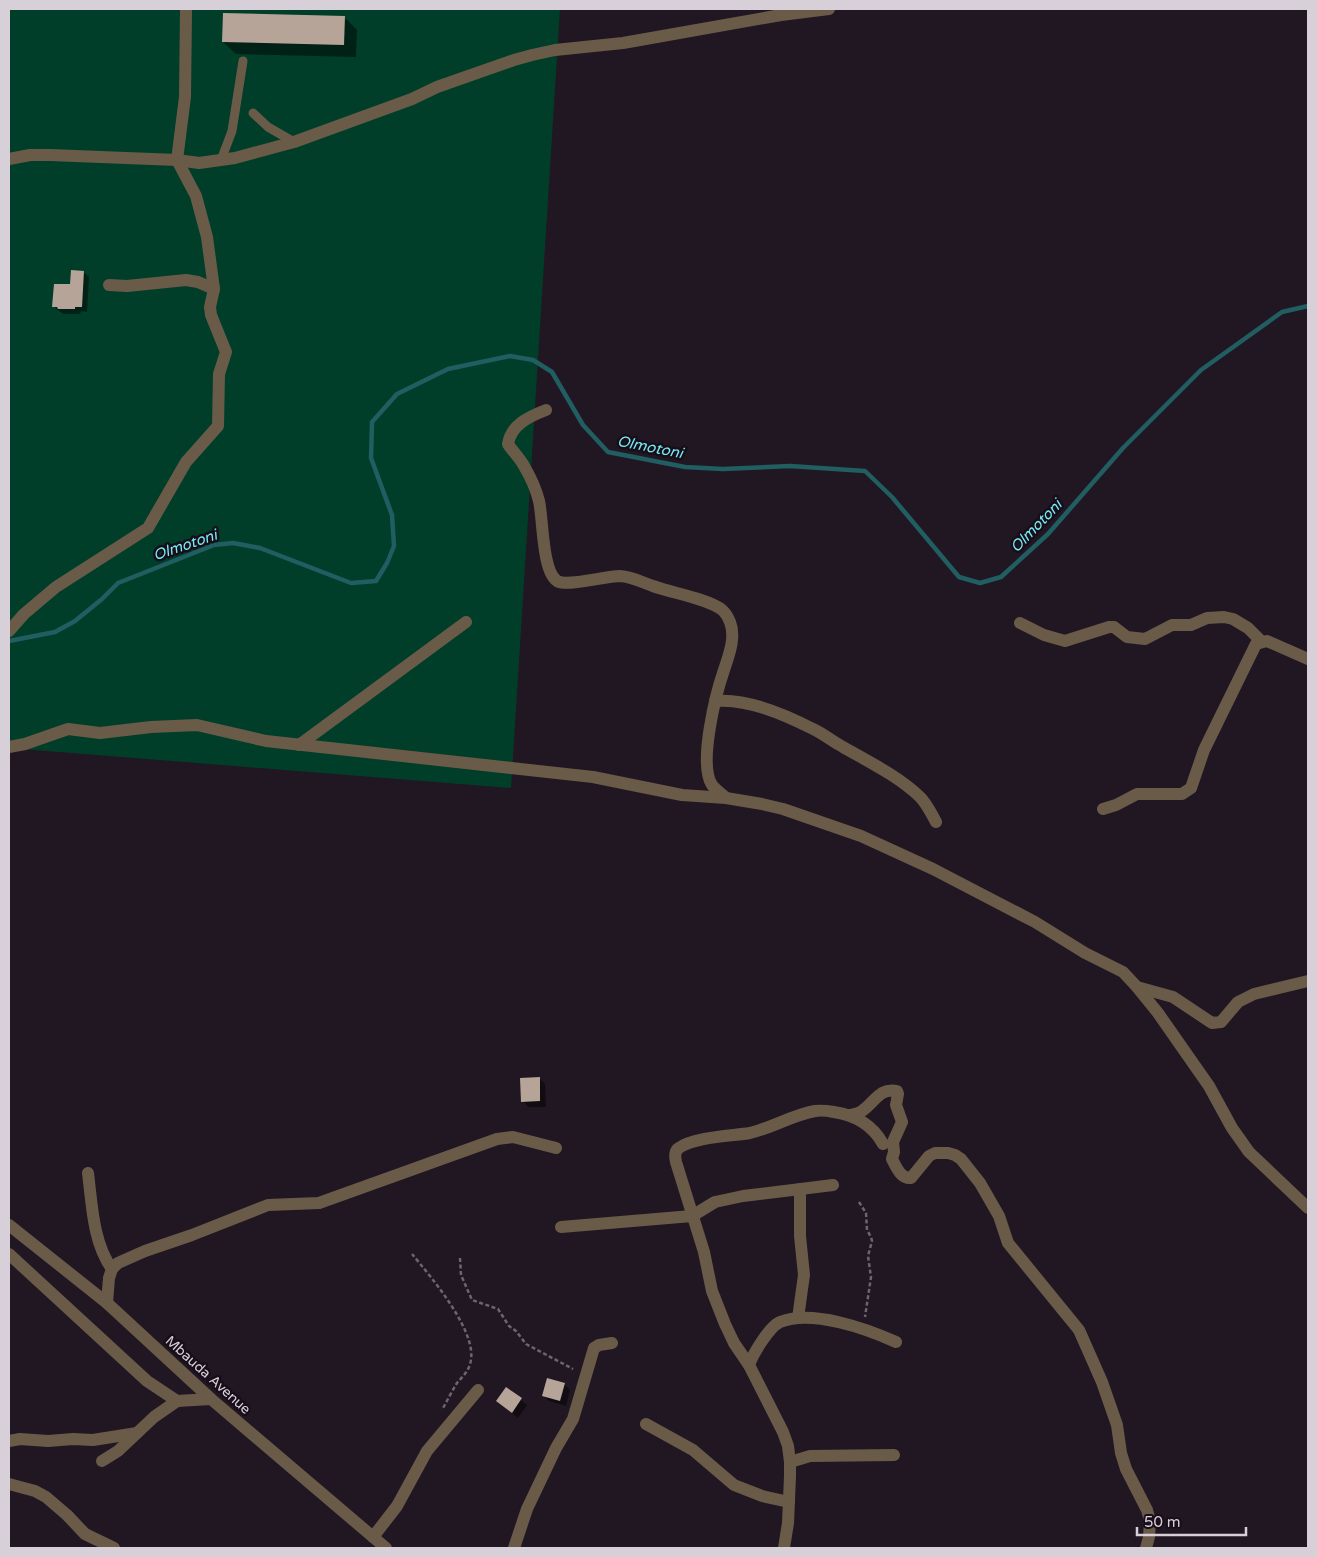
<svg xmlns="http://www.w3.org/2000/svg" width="1317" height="1557" font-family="'Varela Round',sans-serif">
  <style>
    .green { fill: #013e29 }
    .shadow { fill: #0007 }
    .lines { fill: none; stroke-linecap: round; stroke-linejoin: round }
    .stream { stroke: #205e62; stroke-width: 4.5 }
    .building { fill: #b7a498 }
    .path { stroke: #6d646e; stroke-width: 2.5; stroke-dasharray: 4 2.5; stroke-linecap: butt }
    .service { stroke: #6a5b48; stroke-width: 9 }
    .minor { stroke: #6a5b48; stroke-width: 12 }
    .tertiary { stroke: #6a5b48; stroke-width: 12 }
    .labels { text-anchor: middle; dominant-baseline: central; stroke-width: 5; stroke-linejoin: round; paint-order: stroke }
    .street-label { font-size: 14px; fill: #d8d0d9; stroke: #180e1a }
    .water-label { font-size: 15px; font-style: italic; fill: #76edf5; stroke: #180e1a }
  </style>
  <rect width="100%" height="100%" fill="#211723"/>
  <!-- green -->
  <polygon class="green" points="9,9 560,9 511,788 9,748"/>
  <!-- shadow -->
  <g class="shadow">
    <polygon points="344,17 357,30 356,57 236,54 223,42"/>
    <polygon points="83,272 89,277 87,312 81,311 80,314 64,314 59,311 54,306"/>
    <polygon points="539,1078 545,1084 546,1107 528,1107 523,1101"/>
    <polygon points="564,1384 570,1390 566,1406 549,1401 543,1395"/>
    <polygon points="506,1388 527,1405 518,1418 497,1401"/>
  </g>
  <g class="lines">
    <!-- stream -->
    <polyline class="stream" points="9,641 55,632 75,621 102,599 118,583 214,545 233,543 260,548 351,583 376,581 387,563 394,546 392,515 371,458 372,422 397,394 448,369 510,356 533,360 552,372 583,425 608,452 685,467 723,469 790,466 865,471 892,497 959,577 980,583 1001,577 1048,534 1123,448 1201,370 1282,312 1308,306"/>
  </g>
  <!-- building -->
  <g class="building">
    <polygon points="223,13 345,16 344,45 222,42"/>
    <polygon points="71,270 84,271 82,307 75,307 75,309 58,309 57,307 52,307 54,284 70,284"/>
    <polygon points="540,1077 540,1101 521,1102 520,1078"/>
    <polygon points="547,1378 565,1383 560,1401 542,1396"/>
    <polygon points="506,1387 522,1398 512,1413 496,1401"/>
  </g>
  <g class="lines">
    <!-- path -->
    <g class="path">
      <polyline points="859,1202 866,1213 867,1230 871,1237 872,1241 868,1256 871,1277 865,1317"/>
      <path d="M412 1254C431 1277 480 1334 470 1364 468 1372 462 1377 457 1383 452 1391 447 1401 442 1410"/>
      <polyline points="460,1258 461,1275 472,1300 498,1309 509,1326 516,1331 526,1344 573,1369"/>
    </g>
    <!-- service -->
    <g class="service">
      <polyline points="253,113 268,127 294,142"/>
      <polyline points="221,160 232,131 243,61"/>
    </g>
    <!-- minor -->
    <g class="minor">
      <polyline points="9,159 30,155 50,155 177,160 199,163 235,158 294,142 412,99 437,87 514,60 532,55 555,50 623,43 781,15 829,9"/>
      <polyline points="109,285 127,286 186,280 198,282 214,289"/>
      <path d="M546 410C528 417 511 425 508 444 513 452 520 458 524 466 530 476 536 489 539 501 543 518 542 571 557 581 567 587 605 576 620 576 633 577 641 582 653 586 672 593 705 598 721 609 725 612 728 617 730 622 736 637 729 655 724 670 716 693 698 764 712 785 716 790 722 794 726 798"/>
      <polyline points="1020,623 1044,635 1065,641 1109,627 1114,627 1127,637 1145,639 1172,625 1191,625 1207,618 1224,617 1233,619 1248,628 1261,641"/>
      <polyline points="9,631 24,614 56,587 148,528 186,462 218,426 219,374 226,352 211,315 210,307 214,289 207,237 196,196 177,160 185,97 186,9"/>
      <path d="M715 701C746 698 786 715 813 729 824 734 833 742 843 747 869 762 898 776 920 797 927 804 931 813 936 822"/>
      <polyline points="299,745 466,622"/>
      <polyline points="9,747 25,744 68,729 100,733 151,727 197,725 266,741 593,777 682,795 726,798 762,804 783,809 861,836 933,869 1035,922 1085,953 1123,972 1137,987 1173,997 1212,1023 1221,1022 1238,1002 1254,994 1308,981"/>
      <polyline points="1103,809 1116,805 1137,794 1182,794 1191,788 1204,750 1256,644 1267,641 1308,659"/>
      <polyline points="1137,987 1158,1013 1209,1086 1232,1128 1249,1152 1308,1208"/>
      <path d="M850 1115C854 1114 858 1114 862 1111 874 1103 880 1087 897 1091L898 1094 896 1105 902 1122 893 1142 894 1152 892 1159C896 1167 901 1179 911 1178L929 1156 935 1153H948L955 1155 961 1159 980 1183 999 1216 1008 1243 1079 1330 1102 1382 1117 1425 1121 1453 1126 1469 1147 1510 1150 1521 1149 1537 1146 1548"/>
      <path d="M88 1173C92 1205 93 1243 112 1269"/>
      <polyline points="561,1227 692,1216 715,1202 743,1196 833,1185"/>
      <polyline points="9,1254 147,1381 177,1401 211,1399"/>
      <polyline points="107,1303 109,1278 112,1269 118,1263 145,1251 192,1235 268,1205 319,1203 497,1139 513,1137 556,1148"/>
      <polyline points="798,1318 804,1275 800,1236 800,1189"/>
      <path d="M749 1365C753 1354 769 1327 780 1322 812 1309 867 1329 896 1342"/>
      <polyline points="646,1424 693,1450 734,1485 762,1496 789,1502"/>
      <polyline points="9,1441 20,1439 48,1441 73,1439 93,1440 137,1433"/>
      <polyline points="102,1461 118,1451 154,1417 177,1401"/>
      <polyline points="790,1462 810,1456 894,1455"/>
      <polyline points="9,1484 35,1491 46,1497 67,1515 85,1534 114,1548"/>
      <polyline points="373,1537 397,1506 427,1451 478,1390"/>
      <polyline points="514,1548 527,1509 556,1448 573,1419 594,1348 599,1345 612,1343"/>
      <path d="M784 1548 788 1523 790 1476V1462L788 1446 783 1432 749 1365 734 1343 725 1324 712 1291 704 1252 676 1162C675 1157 674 1151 679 1148 694 1137 731 1136 750 1133 772 1128 792 1115 815 1111 821 1110 828 1111 834 1112 855 1115 872 1124 883 1144"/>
    </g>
    <!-- tertiary -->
    <polyline class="tertiary" points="9,1225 107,1303 211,1399 386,1548"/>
  </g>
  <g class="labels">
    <!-- street labels -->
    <g class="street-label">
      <text transform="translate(208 1375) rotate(42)">Mbauda Avenue</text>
    </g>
    <!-- water labels -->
    <g class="water-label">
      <text transform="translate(650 447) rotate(11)">Olmotoni</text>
      <text transform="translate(1036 526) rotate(-46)">Olmotoni</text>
      <text transform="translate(185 545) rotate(-19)">Olmotoni</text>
    </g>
  </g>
  <!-- border -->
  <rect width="1317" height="1557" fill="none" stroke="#d8d0d9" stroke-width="20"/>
  <!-- scale -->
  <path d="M1137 1527v8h109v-8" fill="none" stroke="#d8d0d9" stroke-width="2.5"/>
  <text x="1144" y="1527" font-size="15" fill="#d8d0d9" stroke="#180e1a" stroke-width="4" paint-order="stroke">50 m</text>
</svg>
